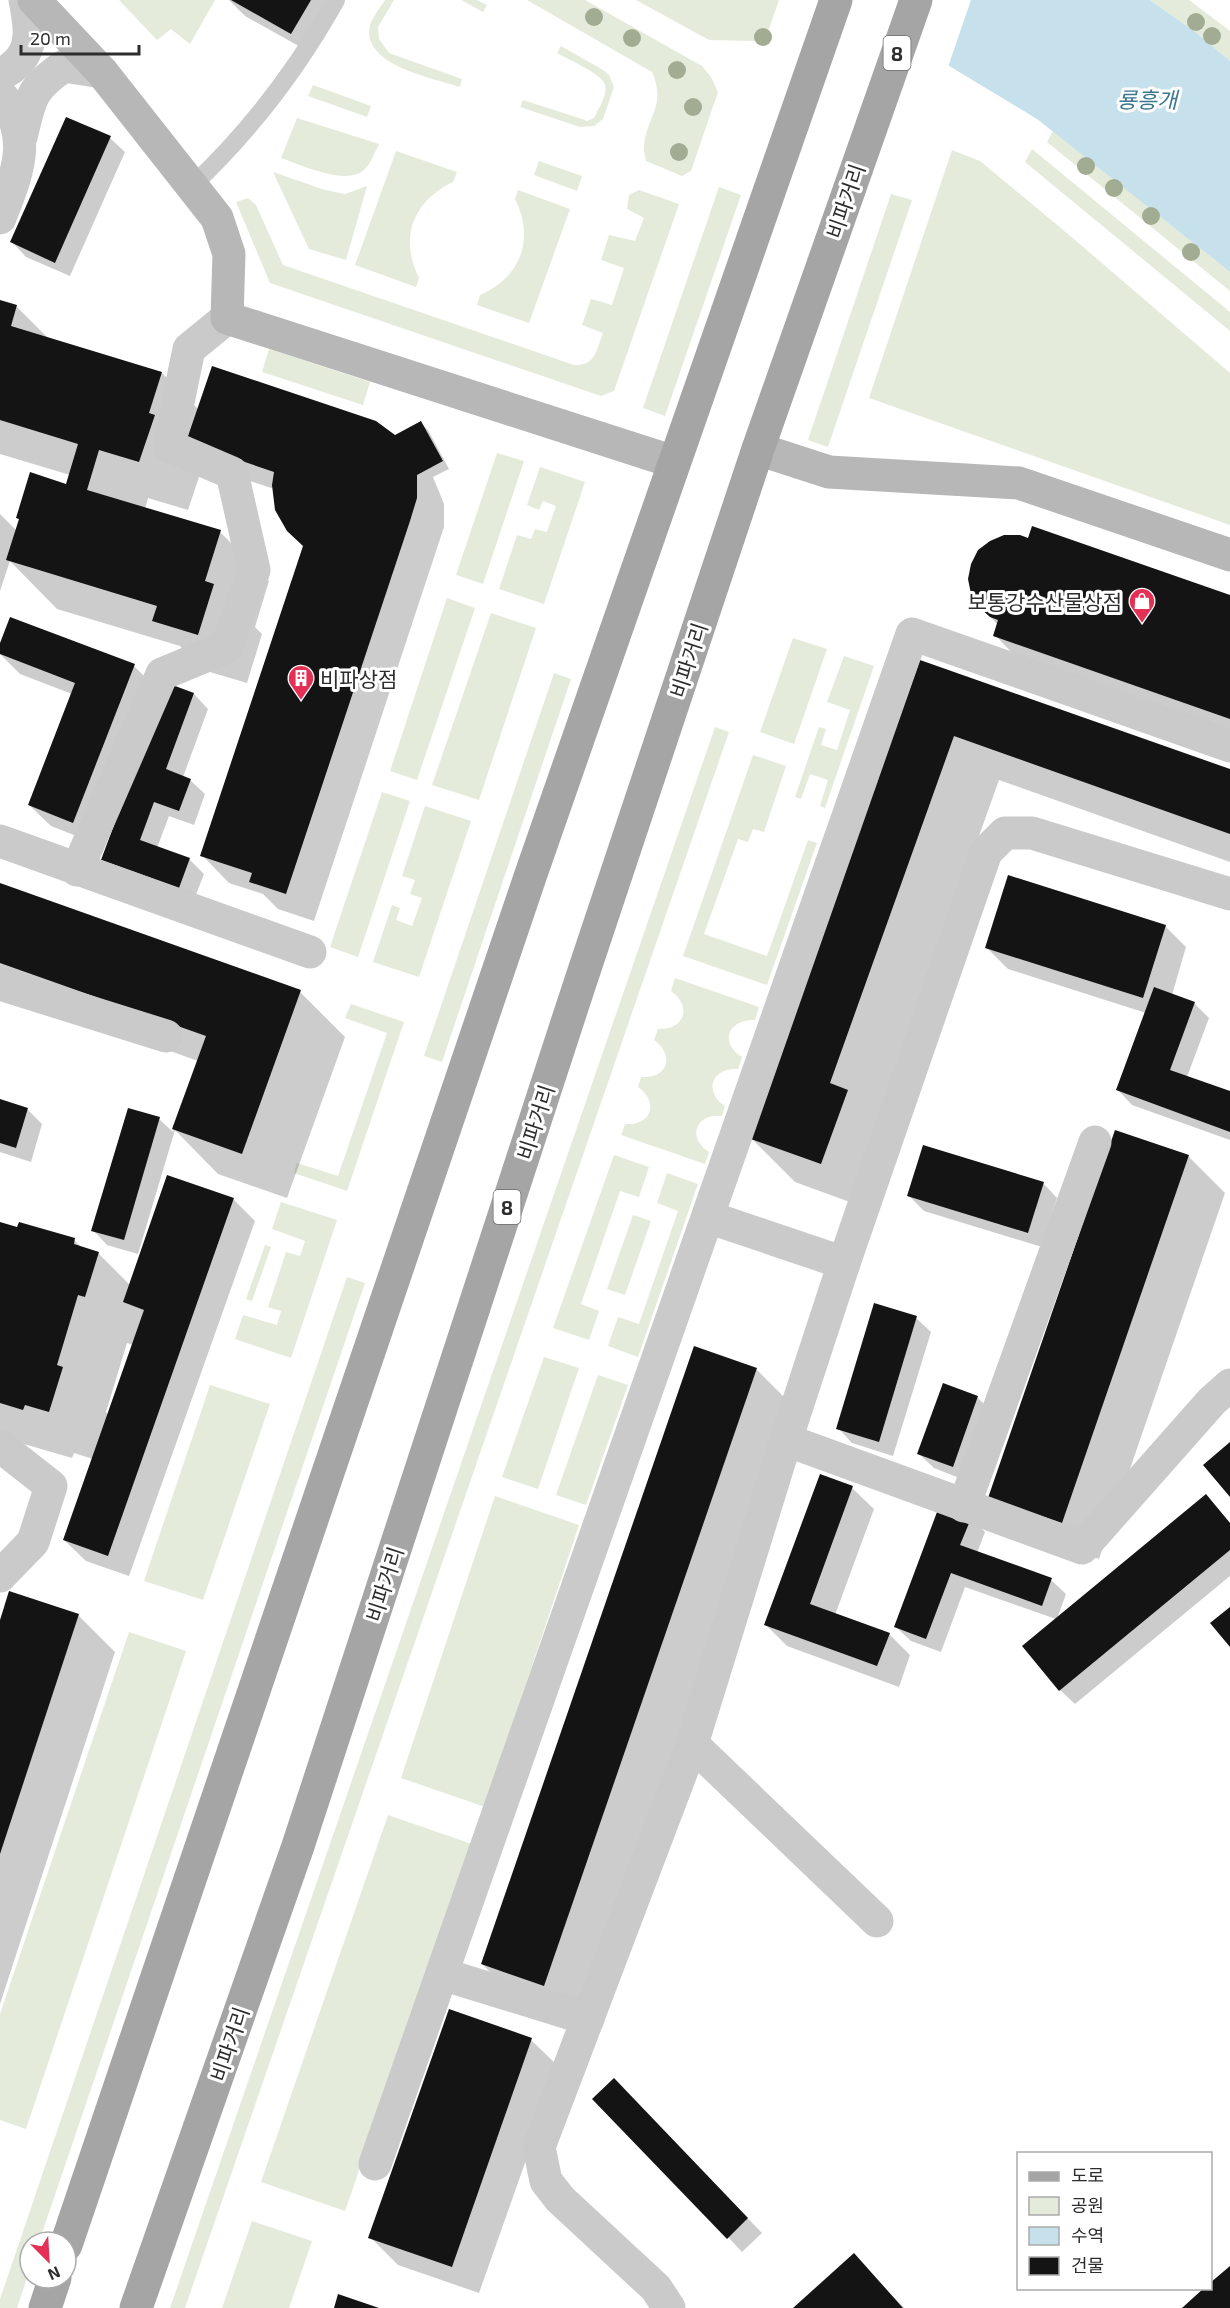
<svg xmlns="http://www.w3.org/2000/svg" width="1230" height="2308" font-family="'Exo 2','Noto Sans KR',sans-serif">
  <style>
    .green { fill: #e5ebda }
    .water { fill: #c6e1eb }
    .pier { fill: #fff }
    .shadow { fill: #0003; fill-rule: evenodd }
    .building { fill: #141414 }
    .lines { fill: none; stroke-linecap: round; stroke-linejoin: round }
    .lane { stroke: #cacaca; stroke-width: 18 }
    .street { stroke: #cacaca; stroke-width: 33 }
    .secondary { stroke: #b7b7b7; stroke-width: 33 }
    .primary { stroke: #a5a5a5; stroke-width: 33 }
    .tree { fill: #a2ac93 }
    .labels { text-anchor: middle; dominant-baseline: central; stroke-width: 6; stroke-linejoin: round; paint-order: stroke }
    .shield { fill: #fff; stroke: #6c6c6c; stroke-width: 1.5 }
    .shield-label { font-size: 20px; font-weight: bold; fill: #2d2d2d }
    .street-label { font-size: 21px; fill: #2d2d2d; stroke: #fff }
    .poi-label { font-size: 21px; fill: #2d2d2d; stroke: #fff; text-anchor: end }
    .water-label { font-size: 22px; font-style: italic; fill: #3c788e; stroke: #fff }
  </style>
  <rect width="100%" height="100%" fill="#fff"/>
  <!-- green -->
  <g class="green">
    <polygon points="119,0 215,0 190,44 171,29 157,40"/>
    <path d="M385 0H394L378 27 379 39 389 53 462 79 460 87C433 78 360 65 370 25 373 16 380 8 385 0Z"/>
    <polygon points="461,0 477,0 487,5 483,12"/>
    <path d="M527 0H585L702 66 711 77 718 92 691 171 682 176 646 161C646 157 643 151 644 147 646 117 667 106 652 72Z"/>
    <polygon points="636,0 779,0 764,43 754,41 709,40"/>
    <polygon points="1150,0 1189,0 1230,31 1230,61 1198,34"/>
    <path d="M561 46 603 70 609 75 614 87 603 119 594 126 580 127 520 107 523 100 582 119 587 121 594 118C598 110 608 94 605 85 603 74 567 59 557 53Z"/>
    <polygon points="313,85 371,106 367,117 308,96"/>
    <path d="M297 118 379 144C375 152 371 163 365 169 347 187 302 165 281 158Z"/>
    <polygon points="1053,131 1230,272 1230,291 1047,142"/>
    <polygon points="1032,149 1230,312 1230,331 1025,162"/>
    <polygon points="952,150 980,161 1068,234 1230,373 1230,525 869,398"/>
    <path d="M396 151 457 172 453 182C413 201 399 238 419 278L416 287 355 265Z"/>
    <polygon points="539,161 582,176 577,191 534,175"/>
    <polygon points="273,172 325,190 345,194 367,186 346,260 309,249"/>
    <polygon points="719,187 741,195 665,416 643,408"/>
    <path d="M518 190 570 209 529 323 477 305 480 295C521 277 535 239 515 199Z"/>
    <path d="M639 190 679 204 614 391 601 396 270 283 236 202 248 198 256 205 283 265 574 365C596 366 596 350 603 333L582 325 591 299 612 305 624 268 601 260 609 235 635 241 644 218 627 209 629 195Z"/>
    <polygon points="891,194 912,200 828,447 808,440"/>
    <polygon points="269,349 370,382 363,405 262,372"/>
    <polygon points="497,453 524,461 483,584 456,575"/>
    <polygon points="540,467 585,482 544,604 499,589 517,535 531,539 535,529 547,532 556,506 543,501 539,510 527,505"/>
    <polygon points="447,598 475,608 417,780 390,771"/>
    <polygon points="491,613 536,628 479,800 432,785"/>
    <polygon points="793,638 827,649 794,744 760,732"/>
    <polygon points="844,656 874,666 825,808 820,806 828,780 810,774 801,799 795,797 819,727 826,729 821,745 837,750 850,710 827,702"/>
    <polygon points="554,673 571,679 442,1062 424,1056"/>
    <polygon points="715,727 729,732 185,2308 170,2308"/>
    <polygon points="753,755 786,766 764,832 753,829 748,842 738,839 704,934 767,956 808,840 817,843 767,985 683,956"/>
    <polygon points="382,792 410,801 358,957 330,947"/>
    <polygon points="425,806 471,821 419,977 373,962 392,905 400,908 396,920 412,926 422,898 410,894 415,880 402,876"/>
    <path d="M675 978 759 1007 755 1020C728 1019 719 1043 742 1057L738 1069C712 1067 703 1092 725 1106L722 1116C695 1113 687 1138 709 1152L705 1164 621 1135 625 1124C652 1126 659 1102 638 1087L641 1077C668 1079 675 1055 654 1040L658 1029C684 1030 693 1007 671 991Z"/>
    <polygon points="351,1004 404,1022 347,1191 294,1173 297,1163 338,1176 387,1033 345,1018"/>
    <polygon points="614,1155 649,1167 639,1197 620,1191 581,1304 599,1311 589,1340 553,1328"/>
    <polygon points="667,1173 698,1184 638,1357 608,1346 618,1317 639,1324 678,1211 657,1203"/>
    <polygon points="281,1202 337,1220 291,1358 235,1339 243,1315 277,1325 281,1311 268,1307 286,1252 300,1256 305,1241 272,1229"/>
    <polygon points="633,1215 651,1221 625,1295 607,1289"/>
    <polygon points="265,1245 271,1247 252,1301 246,1299"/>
    <polygon points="347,1277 365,1283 39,2242 30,2242 30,2269 17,2308 0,2308 0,2299"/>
    <polygon points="544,1357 579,1368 538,1489 502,1477"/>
    <polygon points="598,1375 628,1385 586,1505 556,1495"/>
    <polygon points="210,1385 270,1404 203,1600 144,1581"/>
    <polygon points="495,1496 579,1525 485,1807 401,1778"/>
    <polygon points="129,1632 186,1651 26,2129 0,2120 0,2014"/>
    <polygon points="388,1815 472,1844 345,2211 261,2182"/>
    <polygon points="252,2221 312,2241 289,2308 222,2308"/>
  </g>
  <!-- water -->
  <polygon class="water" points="840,0 1150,0 1198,34 1230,61 1230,272 1037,119"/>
  <!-- pier -->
  <polygon class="pier" points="837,0 971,0 948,67"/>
  <!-- shadow -->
  <g class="shadow">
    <polygon points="229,0 344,0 313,54 245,16"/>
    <polygon points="110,138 125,152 70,276 26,257 12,242"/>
    <polygon points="0,302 17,307 49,339 162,373 199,410 395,436 421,423 428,430 449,469 433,477 444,504 444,527 314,921 278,909 263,894 229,883 202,855 304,547 274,489 203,465 188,510 148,498 145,509 220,532 269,581 255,627 262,634 247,683 203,670 180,646 57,609 10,561 0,591 0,514 17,531 20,520 17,518 67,485 70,475 0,454"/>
    <polygon points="1230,597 1230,732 1016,657 995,635 998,625 980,606"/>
    <polygon points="0,647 134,666 155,687 94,843 51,826 29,805 72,694 20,674 0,654"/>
    <polygon points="921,662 1230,771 1230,862 999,780 877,1121 866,1208 795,1182 750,1137"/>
    <polygon points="168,685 194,694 208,709 183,777 190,780 205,794 194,825 169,816 157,848 189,859 204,874 193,902 118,874"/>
    <polygon points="0,885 300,992 345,1037 287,1198 218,1174 175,1130 138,1254 107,1245 93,1230 159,1119 173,1132 198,1061 0,990"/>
    <polygon points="1165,926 1186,947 1172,995 1194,1003 1209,1018 1187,1077 1230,1093 1230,1140 1132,1105 1118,1090 1146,1013 1008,969 987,948"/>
    <polygon points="0,1101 28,1110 42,1124 31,1162 0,1152"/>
    <polygon points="1188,1156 1225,1193 1099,1559 1027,1534"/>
    <path d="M168 1177 234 1200 255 1221 129 1576 86 1561 64 1540 93 1459 74 1453 72 1458 17 1442 0 1431V1224L74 1240 83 1249 98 1253 130 1285ZM127 1343 133 1345 108 1415 106 1412Z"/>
    <polygon points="1043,1183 1057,1198 1042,1247 924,1211 909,1196"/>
    <polygon points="916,1318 931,1332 893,1456 852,1443 838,1428"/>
    <polygon points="756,1369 801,1414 588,2030 527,2009 482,1964"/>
    <polygon points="977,1397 992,1412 967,1481 934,1468 919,1454"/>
    <polygon points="852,1488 874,1509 835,1615 889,1634 910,1655 899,1687 787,1646 766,1625"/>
    <polygon points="1206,1496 1230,1523 1230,1576 1075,1704 1060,1690 1056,1619 965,1587 941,1652 911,1641 896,1627 971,1517 985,1532 977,1553 1051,1580 1066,1594 1057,1619"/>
    <polygon points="78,1615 115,1652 0,2004 0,1625"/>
    <polygon points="531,2040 559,2067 479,2293 398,2265 370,2237"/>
    <polygon points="628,2095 762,2233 742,2252 728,2237"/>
    <polygon points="854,2255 904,2308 795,2308"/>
  </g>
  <!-- building -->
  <g class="building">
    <polygon points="231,0 311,0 291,34"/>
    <polygon points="66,117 111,136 55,263 10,242"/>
    <polygon points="0,300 17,305 11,326 162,372 149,413 155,415 139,462 99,450 87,490 221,530 205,581 214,584 198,635 152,621 157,606 6,560 19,519 16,518 30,472 66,484 78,444 0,420"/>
    <polygon points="212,366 376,421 395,435 421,421 443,461 417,475 417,498 410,521 286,894 249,882 252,873 200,856 303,546 287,531 275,510 272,485 274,472 186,442"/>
    <polygon points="1032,526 1230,595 1230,719 993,636 998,620 990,617 979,607 971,594 968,579 971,564 978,550 990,541 1004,535 1020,535 1028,538"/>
    <polygon points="10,617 135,664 73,823 28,805 75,683 0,654 0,643"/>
    <polygon points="920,660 1230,769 1230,834 954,736 830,1083 848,1090 821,1164 748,1138"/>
    <polygon points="167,683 194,693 166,769 191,779 179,811 154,802 140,840 190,858 179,888 101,860"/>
    <polygon points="1008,875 1166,925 1143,998 985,948"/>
    <polygon points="0,883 301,990 242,1154 172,1129 206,1036 0,963"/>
    <polygon points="1154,987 1195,1002 1170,1070 1230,1091 1230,1132 1116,1090"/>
    <polygon points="0,1099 28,1108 16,1148 0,1143"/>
    <polygon points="128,1108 160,1117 124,1240 91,1231"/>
    <polygon points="1115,1130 1189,1155 1062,1523 988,1498"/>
    <polygon points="923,1145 1044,1182 1028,1233 907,1196"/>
    <polygon points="167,1175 234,1198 108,1556 63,1540 144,1310 123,1302"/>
    <polygon points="0,1222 17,1227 19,1222 75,1238 74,1244 99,1252 85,1297 78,1295 57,1365 63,1367 49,1412 25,1405 23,1410 0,1403"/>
    <polygon points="874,1303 917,1316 879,1442 836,1429"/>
    <polygon points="694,1346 757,1368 544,1986 481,1964"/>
    <polygon points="943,1383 978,1396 953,1467 917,1454"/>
    <polygon points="1230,1442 1230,1497 1203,1465"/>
    <polygon points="820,1474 853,1486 810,1604 890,1633 877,1666 764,1625"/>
    <polygon points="1206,1494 1230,1523 1230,1550 1059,1691 1022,1646"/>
    <polygon points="940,1504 972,1516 960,1545 1052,1578 1042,1606 951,1573 926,1639 894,1627"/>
    <polygon points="9,1591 79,1614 0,1854 0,1620"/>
    <polygon points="1230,1607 1230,1647 1210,1623"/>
    <polygon points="449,2009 532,2038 452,2267 368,2238"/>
    <polygon points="614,2078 748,2218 727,2239 592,2099"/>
    <polygon points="854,2253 903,2308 793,2308"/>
    <polygon points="1230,2266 1230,2308 1182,2308 1204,2288 1210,2288 1210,2283"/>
    <polygon points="338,2294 379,2308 334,2308"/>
  </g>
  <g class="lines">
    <!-- lane -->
    <path class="lane" d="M192 186C248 133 298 68 336 0"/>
    <!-- street -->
    <g class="street">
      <path d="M0 73C7 72 11 69 16 64 35 47 29 22 25 0"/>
      <path d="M0 94C34 137 17 173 0 218"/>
      <path d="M21 137C31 98 29 90 64 66L102 72"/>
      <polyline points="0,841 310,952"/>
      <polyline points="77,870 162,674 227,647 254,570 232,473 169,446 189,349 227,318"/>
      <polyline points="0,984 166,1036"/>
      <polyline points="708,1217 844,1263"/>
      <polyline points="786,1440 1082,1548 1212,1401 1230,1385"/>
      <polyline points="0,1446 51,1486 33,1542 0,1576"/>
      <polyline points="964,1506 1095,1142"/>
      <polyline points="692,1744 877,1921"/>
      <polyline points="442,1974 588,2019"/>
      <polyline points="375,2164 912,634 1230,746"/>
      <polyline points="669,2308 656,2288 560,2199 546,2181 539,2147 692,1744 786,1440 844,1263 986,852 1005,833 1032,833 1230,894"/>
    </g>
    <!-- secondary -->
    <g class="secondary">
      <polyline points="34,0 102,72 217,218 229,254 227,318 674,462"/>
      <polyline points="758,449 829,472 1019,483 1230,555"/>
    </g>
    <!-- primary -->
    <g class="primary">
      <polyline points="66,2245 531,874 836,0"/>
      <polyline points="45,2308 55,2278"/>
      <polyline points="136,2308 298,1846 580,983 758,449 916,0"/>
    </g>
  </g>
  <!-- trees -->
  <g class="tree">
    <circle cx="594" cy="17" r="9"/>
    <circle cx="1196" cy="22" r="9"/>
    <circle cx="1212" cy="36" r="9"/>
    <circle cx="763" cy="37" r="9"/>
    <circle cx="632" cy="38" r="9"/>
    <circle cx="677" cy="70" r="9"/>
    <circle cx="693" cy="107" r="9"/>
    <circle cx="679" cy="152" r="9"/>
    <circle cx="1086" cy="166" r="9"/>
    <circle cx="1114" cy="188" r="9"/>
    <circle cx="1151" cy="216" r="9"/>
    <circle cx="1191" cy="252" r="9"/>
  </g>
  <!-- icons -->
  <defs>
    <g id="shop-pin" transform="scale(1.35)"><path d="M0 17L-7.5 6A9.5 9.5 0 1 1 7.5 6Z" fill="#e33054" stroke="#fff"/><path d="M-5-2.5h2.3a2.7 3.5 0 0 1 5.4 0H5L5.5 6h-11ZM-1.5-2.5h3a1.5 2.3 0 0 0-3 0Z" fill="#fff"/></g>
    <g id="building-pin" transform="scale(1.35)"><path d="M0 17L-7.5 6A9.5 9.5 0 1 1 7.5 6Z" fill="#e33054" stroke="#fff"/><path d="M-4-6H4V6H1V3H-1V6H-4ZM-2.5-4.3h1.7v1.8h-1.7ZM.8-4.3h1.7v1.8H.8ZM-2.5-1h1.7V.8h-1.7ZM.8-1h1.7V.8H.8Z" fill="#fff"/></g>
  </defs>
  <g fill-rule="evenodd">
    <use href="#shop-pin" x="1142" y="601"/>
    <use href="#building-pin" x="301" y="678"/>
  </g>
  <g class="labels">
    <!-- shield labels -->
    <g class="shield">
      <rect x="883.5" y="36" width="27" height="34" rx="4.5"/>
      <rect x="493.5" y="1190" width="27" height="34" rx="4.5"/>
    </g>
    <g class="shield-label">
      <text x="897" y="53">8</text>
      <text x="507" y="1207">8</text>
    </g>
    <!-- street labels -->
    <g class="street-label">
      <text transform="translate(845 201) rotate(-71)">비파거리</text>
      <text transform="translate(688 660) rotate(-72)">비파거리</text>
      <text transform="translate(535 1122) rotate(-72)">비파거리</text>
      <text transform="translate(384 1584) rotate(-72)">비파거리</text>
      <text transform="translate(229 2044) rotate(-71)">비파거리</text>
    </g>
    <!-- poi labels -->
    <g class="poi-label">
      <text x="1122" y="601">보통강수산물상점</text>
      <text x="320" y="678" text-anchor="start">비파상점</text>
    </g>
    <!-- water labels -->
    <g class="water-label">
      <text x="1147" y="99">룡흥개</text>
    </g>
  </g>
  <!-- legend -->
  <rect x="1017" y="2152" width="195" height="138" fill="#ffffff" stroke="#ababab" stroke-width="1.5"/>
  <rect x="1029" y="2172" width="30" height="9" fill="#a5a5a5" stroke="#ababab" stroke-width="1.5"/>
  <text x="1071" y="2182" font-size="18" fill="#2d2d2d">도로</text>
  <rect x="1029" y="2197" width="30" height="18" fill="#e5ebda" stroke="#ababab" stroke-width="1.5"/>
  <text x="1071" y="2212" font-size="18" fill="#2d2d2d">공원</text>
  <rect x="1029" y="2227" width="30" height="18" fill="#c6e1eb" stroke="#ababab" stroke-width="1.5"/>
  <text x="1071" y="2242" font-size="18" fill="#2d2d2d">수역</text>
  <rect x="1029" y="2257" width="30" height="18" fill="#141414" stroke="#ababab" stroke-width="1.5"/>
  <text x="1071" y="2272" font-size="18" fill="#2d2d2d">건물</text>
  <!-- north arrow -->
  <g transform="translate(48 2260) rotate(156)"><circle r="28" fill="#ffffff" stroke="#ababab" stroke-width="1.5"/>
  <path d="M0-4.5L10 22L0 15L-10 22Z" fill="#e33054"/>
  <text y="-9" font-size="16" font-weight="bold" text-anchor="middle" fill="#2d2d2d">N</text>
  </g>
  <!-- scale -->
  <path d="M21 45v9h118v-9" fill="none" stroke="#2d2d2d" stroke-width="3"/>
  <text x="30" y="45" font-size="18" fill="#2d2d2d" stroke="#ffffff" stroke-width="4.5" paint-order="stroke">20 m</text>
</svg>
